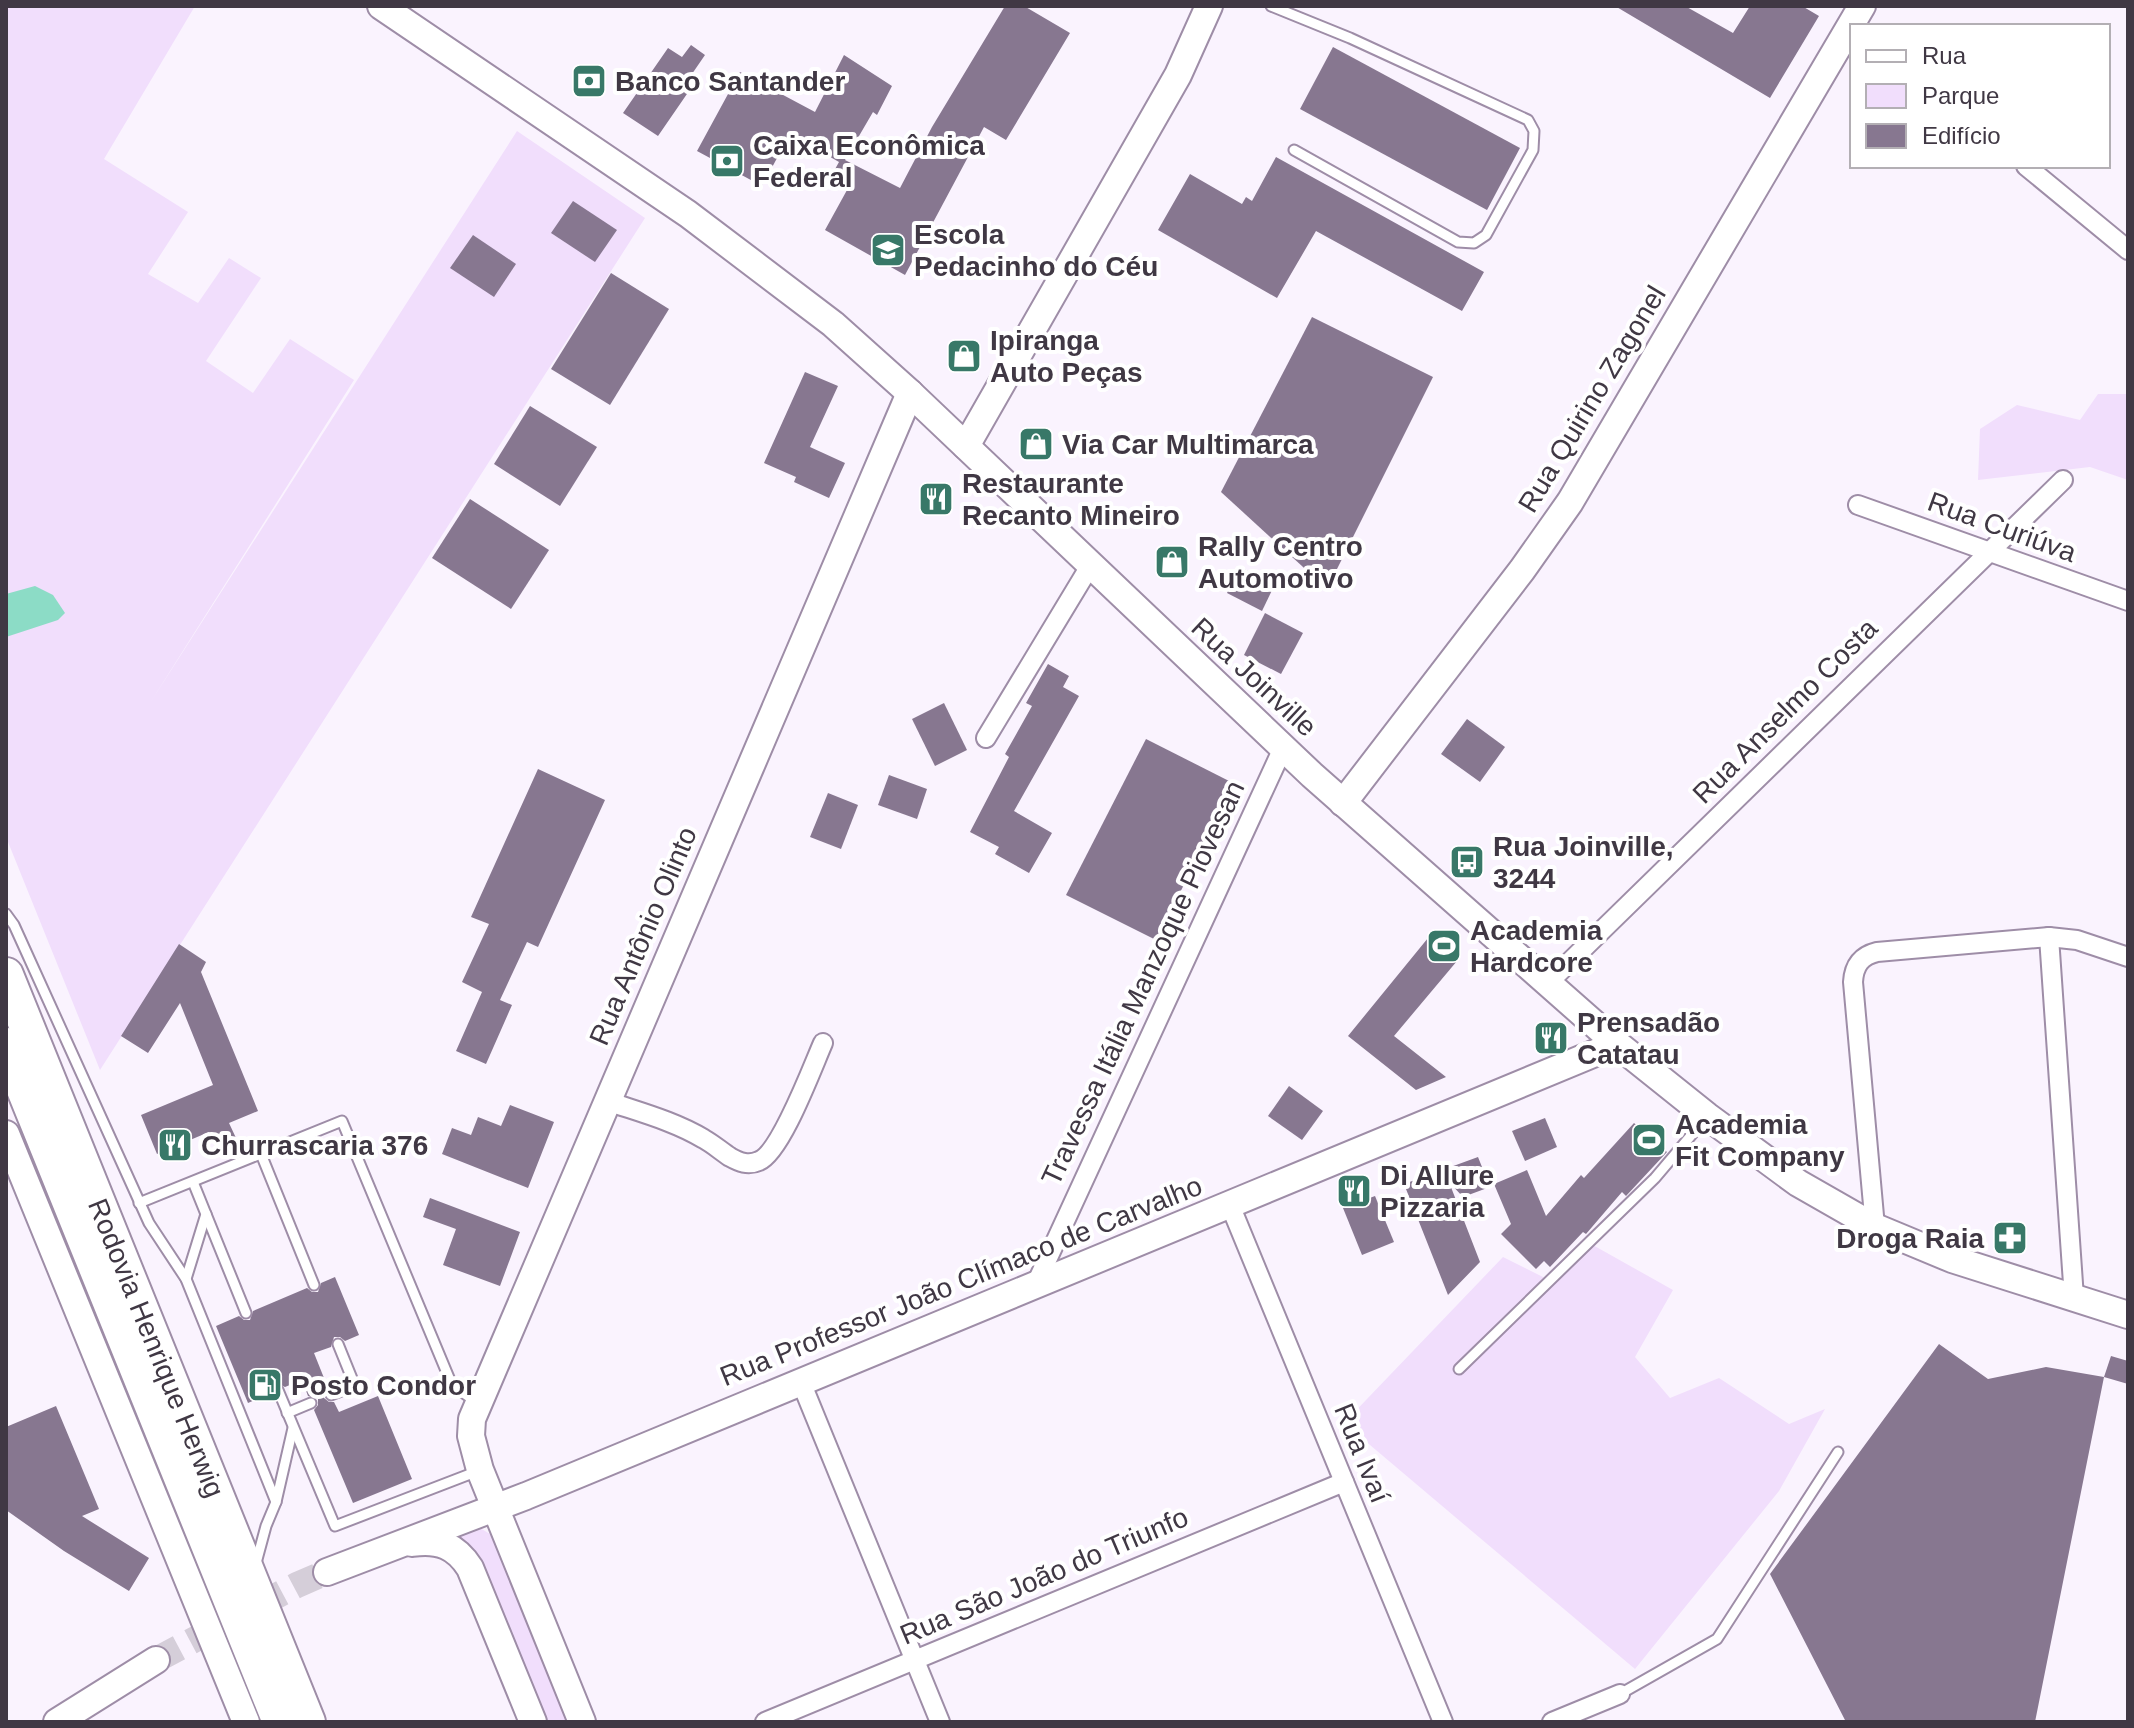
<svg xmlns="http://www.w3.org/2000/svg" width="2134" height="1728" font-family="Arial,sans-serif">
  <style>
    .green { fill: #f1defc }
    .water { fill: #8cdcc6 }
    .building { fill: #877790 }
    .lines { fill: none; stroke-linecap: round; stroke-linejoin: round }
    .secondary-tunnel { stroke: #d5ced9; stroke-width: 26; stroke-dasharray: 26 13; stroke-linecap: butt }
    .lane-casing { stroke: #9e8da7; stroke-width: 13 }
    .street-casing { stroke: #9e8da7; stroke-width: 22 }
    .secondary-casing { stroke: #9e8da7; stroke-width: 30 }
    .highway-casing { stroke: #9e8da7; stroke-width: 38 }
    .lane { stroke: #fff; stroke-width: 9 }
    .street { stroke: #fff; stroke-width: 18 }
    .secondary { stroke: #fff; stroke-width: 26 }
    .highway { stroke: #fff; stroke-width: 34 }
    .labels { text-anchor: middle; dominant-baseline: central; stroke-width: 8; stroke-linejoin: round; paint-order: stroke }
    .poi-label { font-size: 28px; font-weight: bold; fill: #403844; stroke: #fff; text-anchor: start }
    .street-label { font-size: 28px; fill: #403844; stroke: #fff }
  </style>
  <rect width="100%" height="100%" fill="#faf3fe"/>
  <!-- green -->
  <g class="green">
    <polygon points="6,6 195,6 104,159 188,212 148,274 198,303 229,258 261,278 206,361 253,393 290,339 354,380 150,703 517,131 645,218 100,1070 6,837"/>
    <polygon points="2098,394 2128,394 2128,480 2090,467 1978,480 1980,429 2017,405 2080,420"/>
    <polygon points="1591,1244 1673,1290 1635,1357 1670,1398 1719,1378 1789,1424 1825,1409 1779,1491 1635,1669 1344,1423 1503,1257 1553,1282"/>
    <polygon points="467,1527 480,1528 495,1537 571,1722 546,1722 479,1557 464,1540 448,1532"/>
  </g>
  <!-- water -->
  <polygon class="water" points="35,586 53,595 65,613 58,620 6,637 6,594"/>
  <!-- building -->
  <g class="building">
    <polygon points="1005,6 1024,6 1070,33 1006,140 984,127 905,275 825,230 852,181 834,171 839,162 790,134 762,186 697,151 740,72 815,112 844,55 892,86 877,115 873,112 845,160 900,188 932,127"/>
    <polygon points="1615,6 1685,6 1733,33 1750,6 1802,6 1819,16 1770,98"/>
    <polygon points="691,45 705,55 683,87 689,91 658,136 623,113 668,48 682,57"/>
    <polygon points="1333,47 1520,148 1487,210 1300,109"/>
    <polygon points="1276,157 1484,272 1462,311 1316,231 1277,298 1158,230 1190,174 1242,204 1246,197 1252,201"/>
    <polygon points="573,201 617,230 595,262 551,233"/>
    <polygon points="473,235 516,264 494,297 450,268"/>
    <polygon points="611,273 669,309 610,405 551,369"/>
    <polygon points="1312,317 1433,377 1327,589 1221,492"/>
    <polygon points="805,372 838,386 810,447 845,463 829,498 794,482 796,477 764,463"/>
    <polygon points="530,406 597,447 560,506 494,464"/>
    <polygon points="470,499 549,550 511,609 432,558"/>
    <polygon points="1240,567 1275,584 1262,611 1227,593"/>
    <polygon points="1265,613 1303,633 1281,674 1244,655"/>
    <polygon points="1048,664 1069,676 1063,687 1079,696 1014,811 1052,833 1029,873 995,854 999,847 970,832 1009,757 1005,754 1032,706 1026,703"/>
    <polygon points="944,703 967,750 935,766 912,719"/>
    <polygon points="1467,719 1505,747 1480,782 1441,754"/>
    <polygon points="1146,739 1235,784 1156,940 1066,895"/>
    <polygon points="538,769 605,800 538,947 527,942 500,1000 512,1005 486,1064 456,1051 482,992 462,982 489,924 471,917"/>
    <polygon points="889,775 927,789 917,819 878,805"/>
    <polygon points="828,793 858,805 841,849 810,837"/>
    <polygon points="1428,938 1457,961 1394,1036 1446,1077 1416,1090 1348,1036"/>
    <polygon points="179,944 206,962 201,972 258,1111 229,1123 236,1138 215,1147 209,1132 157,1154 141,1115 213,1085 180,1003 148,1053 121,1036"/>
    <polygon points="1289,1086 1323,1111 1302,1140 1268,1116"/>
    <polygon points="510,1105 554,1122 528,1188 442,1154 452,1128 471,1135 478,1117 501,1126"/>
    <polygon points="1545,1118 1557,1147 1525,1161 1512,1131"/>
    <polygon points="1634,1123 1667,1152 1626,1196 1622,1192 1586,1234 1583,1232 1550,1267 1544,1261 1536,1269 1501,1234 1511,1224 1494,1184 1527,1170 1546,1216 1581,1175 1584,1178"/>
    <polygon points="1478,1157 1490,1187 1463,1197 1449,1182 1480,1262 1448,1295 1404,1184"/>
    <polygon points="1375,1196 1394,1242 1362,1255 1343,1208"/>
    <polygon points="430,1198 520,1232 500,1286 443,1265 456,1229 423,1217"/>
    <polygon points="335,1277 359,1335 345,1341 340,1337 334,1337 331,1347 314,1353 328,1388 324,1393 324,1398 329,1402 334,1402 339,1412 378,1396 412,1479 353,1503 314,1410 318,1405 318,1399 308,1396 302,1380 285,1387 276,1383 272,1386 271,1393 248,1403 216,1326 239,1316 244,1320 250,1320 253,1311 307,1288 312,1292 318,1292 321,1283"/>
    <polygon points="1939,1344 1988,1379 2046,1367 2104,1377 2035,1722 1846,1722 1770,1574"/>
    <polygon points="2111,1356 2128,1361 2128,1384 2104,1377"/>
    <polygon points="56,1406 99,1509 82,1516 149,1558 129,1591 64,1551 6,1510 6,1427"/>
  </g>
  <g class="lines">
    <!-- secondary-tunnel -->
    <polyline class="secondary-tunnel" points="156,1660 297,1585 327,1572"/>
    <!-- lane casing -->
    <g class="lane-casing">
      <g id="lane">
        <polyline points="1271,6 1350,38 1528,120 1534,131 1533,150 1486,235 1474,243 1458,242 1294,150"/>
        <polyline points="6,914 14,925 149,1223 186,1279 276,1502"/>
        <polyline points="261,1154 314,1285"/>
        <polyline points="193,1182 246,1313"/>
        <polyline points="139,1203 342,1121 452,1385 475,1401"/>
        <polyline points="186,1279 206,1214"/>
        <polyline points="1459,1369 1655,1178 1705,1119"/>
        <polyline points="278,1390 335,1526 478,1471"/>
        <polyline points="331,1395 355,1386 338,1344"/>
        <polyline points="287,1413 311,1403"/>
        <polyline points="256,1563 266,1526 276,1502 293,1428"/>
        <polyline points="1620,1694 1717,1639 1838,1452"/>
      </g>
    </g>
    <!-- street casing -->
    <g class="street-casing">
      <g id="street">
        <polyline points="2026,166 2128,250"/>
        <polyline points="1858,505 2128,601"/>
        <polyline points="986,738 1090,566"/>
        <polyline points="2049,937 2074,1298"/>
        <polyline points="1547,984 2063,480"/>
        <path d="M607 1101C639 1112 674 1121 704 1139 713 1144 721 1151 730 1157 739 1162 748 1166 759 1161 781 1152 812 1068 823 1043"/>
        <polyline points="1230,1205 1443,1722"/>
        <path d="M1875 1227 1853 982C1854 965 1861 956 1877 952L2049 937 2077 940 2128 957"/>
        <polyline points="1035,1286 1283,748"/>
        <polyline points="801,1382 940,1722"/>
        <polyline points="765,1722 1344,1482"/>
        <polyline points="1552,1722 1620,1694"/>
      </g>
    </g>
    <!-- secondary casing -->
    <g class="secondary-casing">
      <g id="secondary">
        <polyline points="381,6 688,214 833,324 910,393 1312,775 1617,1044 1707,1116 1798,1183 1875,1227 1952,1259 2128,1315"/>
        <polyline points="966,446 1178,75 1209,6"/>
        <polyline points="1343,803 1522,570 1570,502 1862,6"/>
        <polyline points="6,1134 246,1722"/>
        <path d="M412 1543C439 1539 456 1546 470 1568L533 1722"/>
        <polyline points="327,1572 526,1496 1617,1044"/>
        <polyline points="57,1722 156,1660"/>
        <polyline points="582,1722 480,1470 471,1436 472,1419 910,393"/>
      </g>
    </g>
    <!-- highway casing -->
    <g class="highway-casing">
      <g id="highway">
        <path id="s1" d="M6 975 308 1722"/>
        <polyline points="6,1045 280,1722"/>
      </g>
    </g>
    <!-- lane -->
    <use href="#lane" class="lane"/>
    <!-- street -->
    <use href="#street" class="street"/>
    <!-- secondary -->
    <use href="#secondary" class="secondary"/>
    <!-- highway -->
    <use href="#highway" class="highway"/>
  </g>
  <!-- icons -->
  <defs>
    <g id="bank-square" transform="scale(1.8)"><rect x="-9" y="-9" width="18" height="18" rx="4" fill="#387868" stroke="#fff"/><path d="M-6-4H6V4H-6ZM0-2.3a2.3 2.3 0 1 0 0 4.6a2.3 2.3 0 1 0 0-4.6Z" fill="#fff"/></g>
    <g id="school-square" transform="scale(1.8)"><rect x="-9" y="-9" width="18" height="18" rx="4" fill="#387868" stroke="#fff"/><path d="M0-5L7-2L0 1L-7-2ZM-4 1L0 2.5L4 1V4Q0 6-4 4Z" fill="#fff"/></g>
    <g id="shop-square" transform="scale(1.8)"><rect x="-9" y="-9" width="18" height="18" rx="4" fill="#387868" stroke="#fff"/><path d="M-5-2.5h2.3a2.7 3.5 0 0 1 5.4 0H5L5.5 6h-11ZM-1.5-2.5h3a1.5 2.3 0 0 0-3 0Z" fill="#fff"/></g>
    <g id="restaurant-square" transform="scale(1.8)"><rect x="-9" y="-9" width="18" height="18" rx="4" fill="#387868" stroke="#fff"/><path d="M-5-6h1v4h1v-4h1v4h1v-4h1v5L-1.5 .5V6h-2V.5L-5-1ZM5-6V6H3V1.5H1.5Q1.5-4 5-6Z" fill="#fff"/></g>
    <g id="bus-square" transform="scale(1.8)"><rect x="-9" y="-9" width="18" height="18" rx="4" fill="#387868" stroke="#fff"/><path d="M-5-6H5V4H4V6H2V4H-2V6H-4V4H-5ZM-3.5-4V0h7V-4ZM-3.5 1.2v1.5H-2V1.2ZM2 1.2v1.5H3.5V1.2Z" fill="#fff"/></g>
    <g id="stadium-square" transform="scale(1.8)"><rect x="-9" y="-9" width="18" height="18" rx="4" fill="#387868" stroke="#fff"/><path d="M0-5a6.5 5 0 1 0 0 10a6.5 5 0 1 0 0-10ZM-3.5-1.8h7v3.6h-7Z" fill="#fff"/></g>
    <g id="pharmacy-square" transform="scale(1.8)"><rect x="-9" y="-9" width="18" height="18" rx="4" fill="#387868" stroke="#fff"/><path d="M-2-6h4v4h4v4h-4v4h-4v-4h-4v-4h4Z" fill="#fff"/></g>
    <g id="fuel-square" transform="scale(1.8)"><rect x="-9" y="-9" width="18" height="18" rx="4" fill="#387868" stroke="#fff"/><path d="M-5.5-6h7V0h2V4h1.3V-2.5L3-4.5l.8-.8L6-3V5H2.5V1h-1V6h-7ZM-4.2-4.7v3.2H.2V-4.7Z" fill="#fff"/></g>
  </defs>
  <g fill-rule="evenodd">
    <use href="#bank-square" x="589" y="81"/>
    <use href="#bank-square" x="727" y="161"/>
    <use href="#school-square" x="888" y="250"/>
    <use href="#shop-square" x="964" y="356"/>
    <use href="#shop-square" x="1036" y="444"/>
    <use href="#restaurant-square" x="936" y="499"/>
    <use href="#shop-square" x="1172" y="562"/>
    <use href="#bus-square" x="1467" y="862"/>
    <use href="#stadium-square" x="1444" y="946"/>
    <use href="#restaurant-square" x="1551" y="1038"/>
    <use href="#stadium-square" x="1649" y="1140"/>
    <use href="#restaurant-square" x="175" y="1145"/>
    <use href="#restaurant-square" x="1354" y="1191"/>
    <use href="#pharmacy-square" x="2010" y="1238"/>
    <use href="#fuel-square" x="265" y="1385"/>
  </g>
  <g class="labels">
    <!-- poi labels -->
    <g class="poi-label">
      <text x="615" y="81">Banco Santander</text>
      <text x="753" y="145">Caixa Econômica<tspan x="753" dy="32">Federal</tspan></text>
      <text x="914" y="234">Escola<tspan x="914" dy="32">Pedacinho do Céu</tspan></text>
      <text x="990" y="340">Ipiranga<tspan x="990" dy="32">Auto Peças</tspan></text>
      <text x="1062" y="444">Via Car Multimarca</text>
      <text x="962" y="483">Restaurante<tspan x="962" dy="32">Recanto Mineiro</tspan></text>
      <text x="1198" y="546">Rally Centro<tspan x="1198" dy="32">Automotivo</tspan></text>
      <text x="1493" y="846">Rua Joinville,<tspan x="1493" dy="32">3244</tspan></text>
      <text x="1470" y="930">Academia<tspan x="1470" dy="32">Hardcore</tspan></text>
      <text x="1577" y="1022">Prensadão<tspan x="1577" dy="32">Catatau</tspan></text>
      <text x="1675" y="1124">Academia<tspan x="1675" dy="32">Fit Company</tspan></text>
      <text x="201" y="1145">Churrascaria 376</text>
      <text x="1380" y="1175">Di Allure<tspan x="1380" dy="32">Pizzaria</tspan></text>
      <text x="1984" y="1238" text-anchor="end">Droga Raia</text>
      <text x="291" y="1385">Posto Condor</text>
    </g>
    <!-- street labels -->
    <g class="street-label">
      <text transform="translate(1592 399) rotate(-59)">Rua Quirino Zagonel</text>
      <text transform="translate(2002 527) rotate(20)">Rua Curiúva</text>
      <text transform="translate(1254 677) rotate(43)">Rua Joinville</text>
      <text transform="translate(1785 711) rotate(-45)">Rua Anselmo Costa</text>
      <text transform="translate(643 936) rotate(-67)">Rua Antônio Olinto</text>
      <text transform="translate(1143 983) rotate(-65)">Travessa Itália Manzoque Piovesan</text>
      <text transform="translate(961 1281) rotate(-22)">Rua Professor João Clímaco de Carvalho</text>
      <text stroke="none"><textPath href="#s1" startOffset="402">Rodovia Henrique Herwig</textPath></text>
      <text transform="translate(1362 1453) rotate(68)">Rua Ivaí</text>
      <text transform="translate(1044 1576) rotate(-23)">Rua São João do Triunfo</text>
    </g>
  </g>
  <!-- border -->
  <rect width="2134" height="1728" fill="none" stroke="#403844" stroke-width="16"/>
  <!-- legend -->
  <rect x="1850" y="24" width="260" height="144" fill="#ffffff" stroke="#b3afb4" stroke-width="2"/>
  <rect x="1866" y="50" width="40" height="12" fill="#ffffff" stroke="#b3afb4" stroke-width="2"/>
  <text x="1922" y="64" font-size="24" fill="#403844">Rua</text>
  <rect x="1866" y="84" width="40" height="24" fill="#f1defc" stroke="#b3afb4" stroke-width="2"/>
  <text x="1922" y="104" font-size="24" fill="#403844">Parque</text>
  <rect x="1866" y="124" width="40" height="24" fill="#877790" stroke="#b3afb4" stroke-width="2"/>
  <text x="1922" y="144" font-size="24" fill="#403844">Edifício</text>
</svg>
